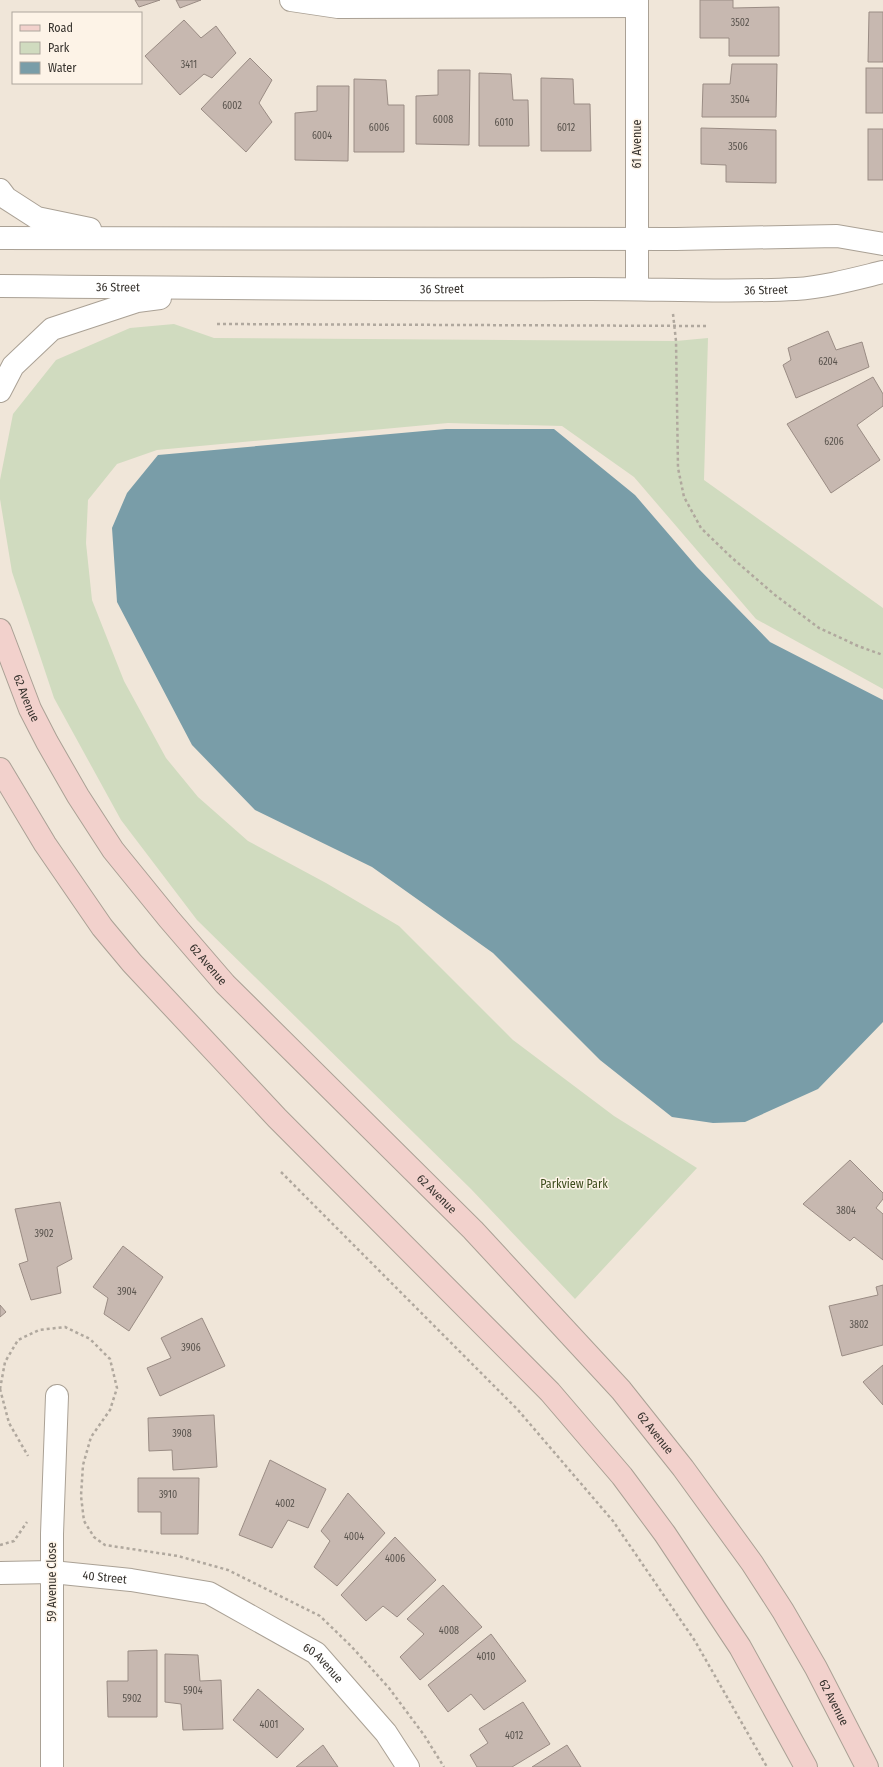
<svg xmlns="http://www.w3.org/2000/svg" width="883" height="1767" font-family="'Fira Sans Condensed',sans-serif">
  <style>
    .green { fill: #d0dbbf }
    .water { fill: #799da8 }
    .building { fill: #c7b8b0; stroke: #9a8c84 }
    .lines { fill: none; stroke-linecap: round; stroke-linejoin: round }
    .minor-casing { stroke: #aaa195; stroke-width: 24 }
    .tertiary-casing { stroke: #aaa195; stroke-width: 24 }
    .secondary-casing { stroke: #aaa195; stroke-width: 24 }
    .path { stroke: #b0a89e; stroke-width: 2.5; stroke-dasharray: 3 3; stroke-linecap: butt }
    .minor { stroke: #fff; stroke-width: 22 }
    .tertiary { stroke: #fff; stroke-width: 22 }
    .secondary { stroke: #f2d1cc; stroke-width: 22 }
    .labels { text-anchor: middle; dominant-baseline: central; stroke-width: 3; stroke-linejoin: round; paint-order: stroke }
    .number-label { font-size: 10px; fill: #5a544e }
    .street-label { font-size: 12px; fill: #36322d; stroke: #fdf3e7 }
    .park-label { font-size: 12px; fill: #3c4b1b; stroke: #fdf3e7 }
  </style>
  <rect width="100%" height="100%" fill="#f0e6d9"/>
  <!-- green -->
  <polygon class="green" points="174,324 214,338 676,341 708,338 704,480 883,608 883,689 756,619 634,477 562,426 448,423 157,450 117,464 88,500 86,543 92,600 124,681 166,758 198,797 248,841 326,883 399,926 513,1040 614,1116 697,1168 575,1299 471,1189 197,920 121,820 54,698 12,572 0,499 0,480 13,414 56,360 130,328"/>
  <!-- water -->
  <polygon class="water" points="446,429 554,429 635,495 697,567 770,642 883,700 883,1022 818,1089 745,1122 713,1123 672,1117 600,1060 493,953 372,867 255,810 192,745 117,602 112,528 127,493 158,455"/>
  <!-- building -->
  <g class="building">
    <polygon points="135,0 160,0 139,7"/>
    <polygon points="176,0 201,0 180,8"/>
    <polygon points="700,0 733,0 733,8 779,7 779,56 729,56 729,38 700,38"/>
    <polygon points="869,12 883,12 883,62 868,62"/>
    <polygon points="184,20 201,38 216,26 236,53 212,78 204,74 180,95 145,56"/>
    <polygon points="250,58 272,80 259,103 272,122 246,152 201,109"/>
    <polygon points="732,64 777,64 776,117 702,117 703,84 730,84"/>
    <rect x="866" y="68" width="17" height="45"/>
    <polygon points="438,70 470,70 469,145 416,144 416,96 438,95"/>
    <polygon points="479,73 511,74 513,100 528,100 529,146 479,146"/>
    <polygon points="541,78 573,79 574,104 590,104 591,151 541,151"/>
    <polygon points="354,79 386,80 388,105 404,105 404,152 354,152"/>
    <polygon points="317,86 349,86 348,161 295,160 295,113 317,111"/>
    <polygon points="701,128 776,130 776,183 726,182 726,165 701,164"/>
    <rect x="868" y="129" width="15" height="51"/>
    <polygon points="828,331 836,350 862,342 869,367 796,398 783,365 791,360 788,348"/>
    <polygon points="873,377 883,394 883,406 857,425 880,460 831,493 787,424"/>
    <polygon points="850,1160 883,1193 883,1199 876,1208 883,1214 883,1260 854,1237 850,1241 803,1204"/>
    <polygon points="60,1202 72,1259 57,1267 61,1293 31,1300 19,1264 28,1261 15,1209"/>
    <polygon points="123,1246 163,1277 129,1331 104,1314 108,1298 93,1287"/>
    <polygon points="883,1285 883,1345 842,1356 829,1306 878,1295 876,1287"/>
    <polygon points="0,1305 6,1312 0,1317"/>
    <polygon points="202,1318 225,1366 160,1396 147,1368 171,1358 161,1338"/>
    <polygon points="883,1365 883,1405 863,1382"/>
    <polygon points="214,1415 217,1467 173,1470 172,1450 149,1451 148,1418"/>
    <polygon points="270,1460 326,1489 308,1528 288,1520 272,1548 239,1535"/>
    <polygon points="138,1478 199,1478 198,1534 161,1534 161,1512 138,1512"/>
    <polygon points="348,1493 385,1533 337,1586 314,1567 330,1541 321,1531"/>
    <polygon points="395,1537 436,1580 397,1617 383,1606 366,1621 341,1595"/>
    <polygon points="443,1585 482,1627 420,1680 400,1657 424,1634 407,1619"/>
    <polygon points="491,1634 526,1681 484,1710 471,1694 448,1712 428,1685"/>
    <polygon points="157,1650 157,1717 108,1717 107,1681 128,1681 128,1651"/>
    <polygon points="165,1654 198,1655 200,1681 221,1680 223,1729 183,1730 181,1704 165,1702"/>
    <polygon points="258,1689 304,1729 277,1758 233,1720"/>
    <polygon points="523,1702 550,1744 512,1767 477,1767 470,1755 488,1743 479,1729"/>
    <polygon points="323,1745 338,1767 296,1767"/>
    <polygon points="567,1745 581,1767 532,1767"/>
  </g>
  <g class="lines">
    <!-- minor casing -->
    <g class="minor-casing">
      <g id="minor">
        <polyline points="291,0 338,7 637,6"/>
        <polyline points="637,288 637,0"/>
        <path id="s1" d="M0 1573 52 1572 131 1580 209 1593 316 1653 386 1733 408 1767"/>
        <polyline points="52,1767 52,1534 57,1396"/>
      </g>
    </g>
    <!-- tertiary casing -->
    <g class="tertiary-casing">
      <g id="tertiary">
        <polyline points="0,190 6,198 37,218 90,229"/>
        <polyline points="0,238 676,239 837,236 883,244"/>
        <path id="s2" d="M0 286C191 288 382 290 573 289 647 288 722 293 796 289 825 287 854 279 883 272"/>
        <polyline points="0,391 13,366 52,329 137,301 160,298"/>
      </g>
    </g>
    <!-- secondary casing -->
    <g class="secondary-casing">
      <g id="secondary">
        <path id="s3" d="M0 630 30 709 47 742 78 796 113 850 169 919 225 984 473 1230 621 1390 683 1468 752 1563 783 1611 816 1668 867 1767"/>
        <polyline points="0,769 45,844 102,927 132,963 277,1118 550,1392 622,1476 665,1534 740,1647 806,1767"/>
      </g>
    </g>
    <!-- path -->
    <g class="path">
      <polyline points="673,314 676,341 678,468 684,497 701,528 731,557 775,595 819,628 858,646 883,655"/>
      <polyline points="217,324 707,326"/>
      <polyline points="281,1172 518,1410 613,1521 695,1641 767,1767"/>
      <polyline points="0,1389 5,1362 18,1340 39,1330 65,1327 90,1339 110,1359 117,1388 110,1410 91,1437 83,1465 81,1496 84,1521 94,1537 105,1545 178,1556 228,1570 320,1616 351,1646 389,1688 424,1735 444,1767"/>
      <polyline points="0,1389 9,1423 28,1456"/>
      <polyline points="0,1545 14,1541 27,1522"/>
    </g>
    <!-- minor -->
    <use href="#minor" class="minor"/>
    <!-- tertiary -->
    <use href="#tertiary" class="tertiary"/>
    <!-- secondary -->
    <use href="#secondary" class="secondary"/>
  </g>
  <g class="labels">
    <!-- number labels -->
    <g class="number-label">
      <text x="740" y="23">3502</text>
      <text x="189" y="65">3411</text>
      <text x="740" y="100">3504</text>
      <text x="232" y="106">6002</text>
      <text x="443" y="120">6008</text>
      <text x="504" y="123">6010</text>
      <text x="379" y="128">6006</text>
      <text x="566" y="128">6012</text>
      <text x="322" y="136">6004</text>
      <text x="738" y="147">3506</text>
      <text x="828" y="362">6204</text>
      <text x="834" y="442">6206</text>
      <text x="846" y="1211">3804</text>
      <text x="44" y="1234">3902</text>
      <text x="127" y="1292">3904</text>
      <text x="859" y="1325">3802</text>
      <text x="191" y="1348">3906</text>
      <text x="182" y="1434">3908</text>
      <text x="168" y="1495">3910</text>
      <text x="285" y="1504">4002</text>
      <text x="354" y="1537">4004</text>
      <text x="395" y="1559">4006</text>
      <text x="449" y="1631">4008</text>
      <text x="486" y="1657">4010</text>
      <text x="193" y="1691">5904</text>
      <text x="132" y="1699">5902</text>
      <text x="269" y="1725">4001</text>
      <text x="514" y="1736">4012</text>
    </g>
    <!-- street labels -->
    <g class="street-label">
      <text transform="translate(637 144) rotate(-90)">61 Avenue</text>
      <text stroke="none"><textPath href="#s2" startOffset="118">36 Street</textPath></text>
      <text stroke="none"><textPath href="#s2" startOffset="766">36 Street</textPath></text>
      <text stroke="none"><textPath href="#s2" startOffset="442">36 Street</textPath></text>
      <text stroke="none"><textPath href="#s3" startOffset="73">62 Avenue</textPath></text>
      <text stroke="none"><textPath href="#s3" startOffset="397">62 Avenue</textPath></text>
      <text stroke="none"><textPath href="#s3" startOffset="721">62 Avenue</textPath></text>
      <text stroke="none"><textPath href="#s3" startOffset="1045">62 Avenue</textPath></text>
      <text stroke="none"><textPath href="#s1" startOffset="105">40 Street</textPath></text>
      <text transform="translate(52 1582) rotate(-90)">59 Avenue Close</text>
      <text stroke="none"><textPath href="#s1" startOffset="345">60 Avenue</textPath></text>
      <text stroke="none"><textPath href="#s3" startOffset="1369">62 Avenue</textPath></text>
    </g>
    <!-- park labels -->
    <g class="park-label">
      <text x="574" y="1184">Parkview Park</text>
    </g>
  </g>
  <!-- legend -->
  <rect x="12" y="12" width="130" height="72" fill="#fdf3e7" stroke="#ada69d"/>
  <rect x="20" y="25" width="20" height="6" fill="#f2d1cc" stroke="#ada69d"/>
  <text x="48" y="32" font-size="12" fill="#36322d">Road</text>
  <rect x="20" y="42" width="20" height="12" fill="#d0dbbf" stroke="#ada69d"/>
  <text x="48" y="52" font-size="12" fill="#36322d">Park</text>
  <rect x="20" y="62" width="20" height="12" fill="#799da8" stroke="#ada69d"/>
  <text x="48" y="72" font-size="12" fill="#36322d">Water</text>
</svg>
